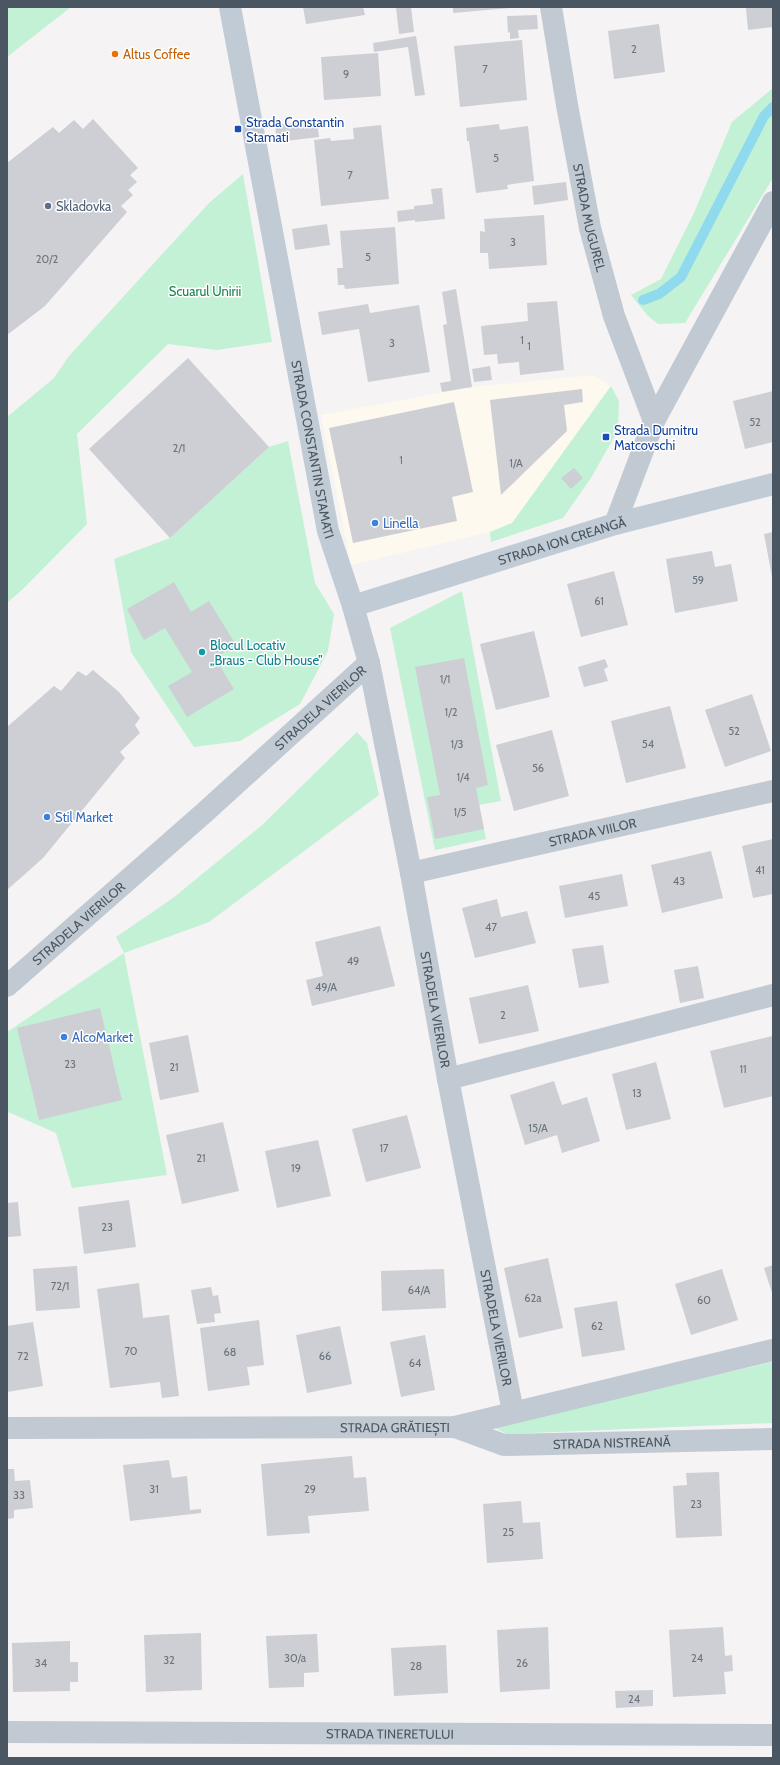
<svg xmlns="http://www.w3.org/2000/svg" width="780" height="1765" font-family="Cabin,sans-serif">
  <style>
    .commercial { fill: #fdf9ef }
    .green { fill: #c3f1d5 }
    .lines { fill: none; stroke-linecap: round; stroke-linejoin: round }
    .stream { stroke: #90daee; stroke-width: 10 }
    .building { fill: #cdcfd5 }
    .street { stroke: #c1cad2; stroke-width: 22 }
    .secondary { stroke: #c1cbd6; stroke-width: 22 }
    .food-dot { fill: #e8710a; stroke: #fff; stroke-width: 1.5 }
    .transit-dot { fill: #1a4fb4; stroke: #fff; stroke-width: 1.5 }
    .service-dot { fill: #5c6f8a; stroke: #fff; stroke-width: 1.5 }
    .shop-dot { fill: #3f7fe0; stroke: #fff; stroke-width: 1.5 }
    .culture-dot { fill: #0f9aa8; stroke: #fff; stroke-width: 1.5 }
    .labels { text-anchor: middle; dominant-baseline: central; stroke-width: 3; stroke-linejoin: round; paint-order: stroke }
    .number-label { font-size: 11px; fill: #6b747e }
    .food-label { font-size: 13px; fill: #c56008; stroke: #fff; text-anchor: start }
    .transit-label { font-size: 13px; fill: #164399; stroke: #fff; text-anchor: start }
    .service-label { font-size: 13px; fill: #4e5e75; stroke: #fff; text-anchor: start }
    .street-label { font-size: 13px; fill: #4a5661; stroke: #fff }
    .park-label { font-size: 13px; fill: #17864f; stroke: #fff }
    .shop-label { font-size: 13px; fill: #366cbe; stroke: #fff; text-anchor: start }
    .culture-label { font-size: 13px; fill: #0d838f; stroke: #fff; text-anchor: start }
  </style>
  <rect width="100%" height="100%" fill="#f5f3f3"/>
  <!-- commercial -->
  <polygon class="commercial" points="594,375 611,386 512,524 490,532 351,565 321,415 472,387"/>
  <!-- green -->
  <g class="green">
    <polygon points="7,7 71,7 7,57"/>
    <polygon points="773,88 773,178 685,323 658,324 648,316 631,295 661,279 694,213 732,122"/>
    <polygon points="243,174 272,342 217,350 168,344 77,434 87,524 23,589 7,603 7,417 54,378 69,356 209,203"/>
    <polygon points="611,386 619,401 618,430 591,478 563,518 491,542 490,532 512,523"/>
    <polygon points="288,441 315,583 334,614 328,651 300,704 240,741 194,747 131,652 114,559 170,538 269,447"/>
    <polygon points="462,591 501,801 479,805 486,839 435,850 390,628"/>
    <polygon points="357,732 367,743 379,795 209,922 124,953 167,1175 72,1188 56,1133 8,1112 7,1032 124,953 116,937 173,898 261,826"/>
    <polygon points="773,1362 773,1423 507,1434 493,1427"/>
  </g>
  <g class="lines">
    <!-- stream -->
    <polyline class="stream" points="643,300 659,294 681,277 764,116 773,107"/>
  </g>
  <!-- building -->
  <g class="building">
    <polygon points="303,7 363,7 365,15 306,24"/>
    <polygon points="396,7 411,7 414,32 399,34"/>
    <polygon points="453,7 511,7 511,8 453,13"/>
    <polygon points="773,7 773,27 748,30 746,8"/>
    <polygon points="537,15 538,29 518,30 519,38 510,39 510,32 508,33 507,16"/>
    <polygon points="659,24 665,72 614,79 608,31"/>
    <polygon points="416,36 425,95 415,96 408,47 374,52 373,43"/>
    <polygon points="522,40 527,100 460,107 454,46"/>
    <polygon points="378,53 381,96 324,100 321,57"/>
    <polygon points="93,119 138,168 130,175 137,182 128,190 133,195 121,206 127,212 45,306 7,335 7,163 53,127 59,133 74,120 83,129"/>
    <polygon points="317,121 319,137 277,142 275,125"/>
    <polygon points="499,124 500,130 528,126 534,181 507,185 508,189 476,193 469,141 467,141 466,128"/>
    <polygon points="381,125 389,199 321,206 314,140 330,138 331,141 354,139 353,128"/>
    <polygon points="566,182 568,200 534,205 532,186"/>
    <polygon points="442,188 445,219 415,222 415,220 398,222 397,211 414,209 414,206 433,204 431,189"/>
    <polygon points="544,215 547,265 489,269 488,253 480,253 480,231 485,232 484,219"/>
    <polygon points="327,224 330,245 295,250 292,229"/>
    <polygon points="395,227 399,284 345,289 344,285 338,285 337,268 343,268 340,231"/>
    <polygon points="456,289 472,387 442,392 440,383 451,381 443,325 447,324 442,292"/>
    <polygon points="557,301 564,370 520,375 519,362 498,364 497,354 484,355 481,326 528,321 527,303"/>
    <polygon points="368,304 370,313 419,305 430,372 368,382 359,329 322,335 318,312"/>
    <polygon points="188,358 269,447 170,538 89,449"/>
    <polygon points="490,366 492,380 474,382 472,369"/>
    <polygon points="582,389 583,402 564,405 567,431 501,495 490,400"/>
    <polygon points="773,391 773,442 745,449 733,401"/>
    <polygon points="454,402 473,492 452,497 457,521 353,543 329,428"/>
    <polygon points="574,468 583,478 571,489 561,478"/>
    <polygon points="773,532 773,576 772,577 764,534"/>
    <polygon points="712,551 715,567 731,564 738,601 675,613 666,559"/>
    <polygon points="614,571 628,625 581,637 567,584"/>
    <polygon points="174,582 191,612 209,601 236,645 215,658 234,689 187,717 168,686 192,672 165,628 144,640 127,609"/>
    <polygon points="534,631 550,697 496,710 480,644"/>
    <polygon points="464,658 488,785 476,788 484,829 435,839 427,797 440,795 415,667"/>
    <polygon points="605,659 608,667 604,669 608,681 584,687 578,667"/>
    <polygon points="93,670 119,692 140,718 135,725 140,733 120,752 125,758 43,858 7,890 7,727 54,686 61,691 78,671 86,676"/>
    <polygon points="752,694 771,751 725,767 705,710"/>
    <polygon points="670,706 686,768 626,783 611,721"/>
    <polygon points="552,730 569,796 514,811 496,745"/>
    <polygon points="773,839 773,894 753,898 742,846"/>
    <polygon points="711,851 723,898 662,913 651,865"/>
    <polygon points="622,874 628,906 565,918 559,886"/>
    <polygon points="497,899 501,917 527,911 536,943 475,958 462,908"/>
    <polygon points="380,926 395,986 312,1006 306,980 323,976 315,942"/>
    <polygon points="603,945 609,983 579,988 572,949"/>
    <polygon points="698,966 704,998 680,1003 674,970"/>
    <polygon points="528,985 539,1031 479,1044 469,998"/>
    <polygon points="100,1008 122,1100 39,1120 17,1028"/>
    <polygon points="188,1035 199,1092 160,1100 149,1043"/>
    <polygon points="772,1036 773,1096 724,1108 710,1051"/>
    <polygon points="656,1062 671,1119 626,1130 612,1074"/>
    <polygon points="554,1081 562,1105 587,1097 600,1141 562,1153 557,1135 525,1145 510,1095"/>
    <polygon points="407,1115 421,1168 366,1182 352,1129"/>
    <polygon points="223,1122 239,1191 182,1204 166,1135"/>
    <polygon points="318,1140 331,1196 277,1208 265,1151"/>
    <polygon points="129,1200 136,1247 84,1254 78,1207"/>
    <polygon points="18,1202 21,1236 7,1237 7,1203"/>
    <polygon points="548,1258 563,1328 519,1338 504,1268"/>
    <polygon points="773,1265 773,1296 764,1268"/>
    <polygon points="77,1266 80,1308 36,1311 33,1269"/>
    <polygon points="444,1269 446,1308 382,1311 381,1271"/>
    <polygon points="722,1269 738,1320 691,1335 675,1284"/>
    <polygon points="139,1283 143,1318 169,1315 179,1396 162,1398 160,1382 110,1388 97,1289"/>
    <polygon points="211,1287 213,1296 218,1295 221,1313 214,1314 215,1322 197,1324 191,1290"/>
    <polygon points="617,1301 625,1350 582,1357 574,1308"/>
    <polygon points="259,1320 264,1365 247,1367 250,1385 208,1391 200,1328"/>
    <polygon points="33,1322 43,1386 7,1392 7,1326"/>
    <polygon points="340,1326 352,1384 307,1393 296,1335"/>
    <polygon points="425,1335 435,1390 401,1397 390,1342"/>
    <polygon points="352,1456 354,1478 366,1477 369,1511 308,1516 310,1533 267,1536 261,1464"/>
    <polygon points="169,1460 172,1478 187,1476 190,1510 201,1509 201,1513 130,1521 123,1465"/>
    <polygon points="7,1469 14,1469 15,1481 30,1480 33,1508 14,1510 14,1518 7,1519"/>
    <polygon points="719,1472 722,1536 676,1538 673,1486 687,1485 686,1473"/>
    <polygon points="521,1501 523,1523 540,1522 543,1559 487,1563 483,1504"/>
    <polygon points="548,1627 550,1689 500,1692 497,1630"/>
    <polygon points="723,1627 725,1656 732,1655 733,1671 724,1672 726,1694 673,1697 669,1630"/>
    <polygon points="201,1633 202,1690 146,1692 144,1635"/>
    <polygon points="317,1634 319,1672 304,1673 304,1687 269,1688 266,1636"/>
    <polygon points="70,1641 70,1662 78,1662 78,1682 70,1682 70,1691 13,1692 12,1643"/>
    <polygon points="446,1645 448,1693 394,1696 391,1648"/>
    <polygon points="653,1690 653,1706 616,1708 615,1691"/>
  </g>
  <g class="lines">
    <!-- street -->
    <g class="street">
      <path id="s1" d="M551 7 567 105 590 228 614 316 654 421"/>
      <polyline points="615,524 654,421 773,202"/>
      <path id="s2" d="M353 606 369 663 411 873 448 1079 513 1412"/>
      <path id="s3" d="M411 873 773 791"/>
      <path id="s4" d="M7 986 204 813 369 663"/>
      <polyline points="448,1079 773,995"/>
      <path id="s5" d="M455 1427 504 1445 773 1439"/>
      <path id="s6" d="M7 1428 455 1427 773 1350"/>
      <path id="s7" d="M7 1732 773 1735"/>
    </g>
    <!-- secondary -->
    <path class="secondary" id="s8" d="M230 7 328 531 353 606 615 524 773 484"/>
  </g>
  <!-- markers -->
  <circle class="food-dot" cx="115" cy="54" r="4"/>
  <g class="transit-dot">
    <rect x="234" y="125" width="8" height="8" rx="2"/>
    <rect x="602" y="433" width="8" height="8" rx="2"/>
  </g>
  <circle class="service-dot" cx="48" cy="206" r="4"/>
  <g class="shop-dot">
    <circle cx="375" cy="523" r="4"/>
    <circle cx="47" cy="817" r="4"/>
    <circle cx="64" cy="1037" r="4"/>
  </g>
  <circle class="culture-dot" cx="202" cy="652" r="4"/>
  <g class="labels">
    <!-- number labels -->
    <g class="number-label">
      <text x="634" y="49">2</text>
      <text x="485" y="69">7</text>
      <text x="346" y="74">9</text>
      <text x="496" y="158">5</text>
      <text x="350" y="175">7</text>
      <text x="513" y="242">3</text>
      <text x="368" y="257">5</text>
      <text x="47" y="259">20/2</text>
      <text x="522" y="340">1</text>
      <text x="392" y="343">3</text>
      <text x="529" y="346">1</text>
      <text x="755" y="422">52</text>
      <text x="179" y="448">2/1</text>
      <text x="401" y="460">1</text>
      <text x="516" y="463">1/A</text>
      <text x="698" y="580">59</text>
      <text x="599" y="601">61</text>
      <text x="445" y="679">1/1</text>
      <text x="451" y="712">1/2</text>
      <text x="734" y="731">52</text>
      <text x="457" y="744">1/3</text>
      <text x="648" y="744">54</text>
      <text x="538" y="768">56</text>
      <text x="463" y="777">1/4</text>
      <text x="460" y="812">1/5</text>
      <text x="760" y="870">41</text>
      <text x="679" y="881">43</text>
      <text x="594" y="896">45</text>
      <text x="491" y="927">47</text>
      <text x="353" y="961">49</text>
      <text x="326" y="987">49/A</text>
      <text x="503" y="1015">2</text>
      <text x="70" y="1064">23</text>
      <text x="174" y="1067">21</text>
      <text x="743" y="1069">11</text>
      <text x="637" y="1093">13</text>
      <text x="538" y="1128">15/A</text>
      <text x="384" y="1148">17</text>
      <text x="201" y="1158">21</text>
      <text x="296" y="1168">19</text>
      <text x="107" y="1227">23</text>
      <text x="60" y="1286">72/1</text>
      <text x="419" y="1290">64/A</text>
      <text x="533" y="1298">62a</text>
      <text x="704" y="1300">60</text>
      <text x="597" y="1326">62</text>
      <text x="131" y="1351">70</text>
      <text x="230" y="1352">68</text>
      <text x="23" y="1356">72</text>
      <text x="325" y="1356">66</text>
      <text x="415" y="1363">64</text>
      <text x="154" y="1489">31</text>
      <text x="310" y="1489">29</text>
      <text x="19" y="1495">33</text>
      <text x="696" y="1504">23</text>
      <text x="508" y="1532">25</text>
      <text x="295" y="1658">30/a</text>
      <text x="697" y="1658">24</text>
      <text x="169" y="1660">32</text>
      <text x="41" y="1663">34</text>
      <text x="522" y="1663">26</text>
      <text x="416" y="1666">28</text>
      <text x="634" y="1699">24</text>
    </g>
    <!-- food labels -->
    <g class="food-label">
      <text x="123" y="54">Altus Coffee</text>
    </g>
    <!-- transit labels -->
    <g class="transit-label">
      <text x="246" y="122">Strada Constantin<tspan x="246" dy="15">Stamati</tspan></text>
      <text x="614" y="430">Strada Dumitru<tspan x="614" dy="15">Matcovschi</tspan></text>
    </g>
    <!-- service labels -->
    <g class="service-label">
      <text x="56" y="206">Skladovka</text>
    </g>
    <!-- street labels -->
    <g class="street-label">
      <text stroke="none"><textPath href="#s1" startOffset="214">STRADA MUGUREL</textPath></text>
      <text stroke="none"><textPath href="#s8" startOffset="450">STRADA CONSTANTIN STAMATI</textPath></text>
      <text stroke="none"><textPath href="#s8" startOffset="831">STRADA ION CREANGĂ</textPath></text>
      <text stroke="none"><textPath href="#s4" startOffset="419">STRADELA VIERILOR</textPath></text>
      <text stroke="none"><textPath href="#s3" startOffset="186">STRADA VIILOR</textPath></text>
      <text stroke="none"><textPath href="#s4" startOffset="95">STRADELA VIERILOR</textPath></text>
      <text stroke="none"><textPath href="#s2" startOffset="412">STRADELA VIERILOR</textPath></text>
      <text stroke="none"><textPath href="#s2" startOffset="736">STRADELA VIERILOR</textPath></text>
      <text stroke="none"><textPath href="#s6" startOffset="388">STRADA GRĂTIEȘTI</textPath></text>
      <text stroke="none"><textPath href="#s5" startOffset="160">STRADA NISTREANĂ</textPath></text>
      <text stroke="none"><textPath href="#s7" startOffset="383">STRADA TINERETULUI</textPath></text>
    </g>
    <!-- park labels -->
    <g class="park-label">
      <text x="205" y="291">Scuarul Unirii</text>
    </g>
    <!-- shop labels -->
    <g class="shop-label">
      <text x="383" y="523">Linella</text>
      <text x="55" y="817">Stil Market</text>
      <text x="72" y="1037">AlcoMarket</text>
    </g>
    <!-- culture labels -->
    <g class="culture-label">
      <text x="210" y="645">Blocul Locativ<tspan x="210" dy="15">„Braus - Club House”</tspan></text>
    </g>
  </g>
  <!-- border -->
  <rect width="780" height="1765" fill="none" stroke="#4a5661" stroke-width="16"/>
</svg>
